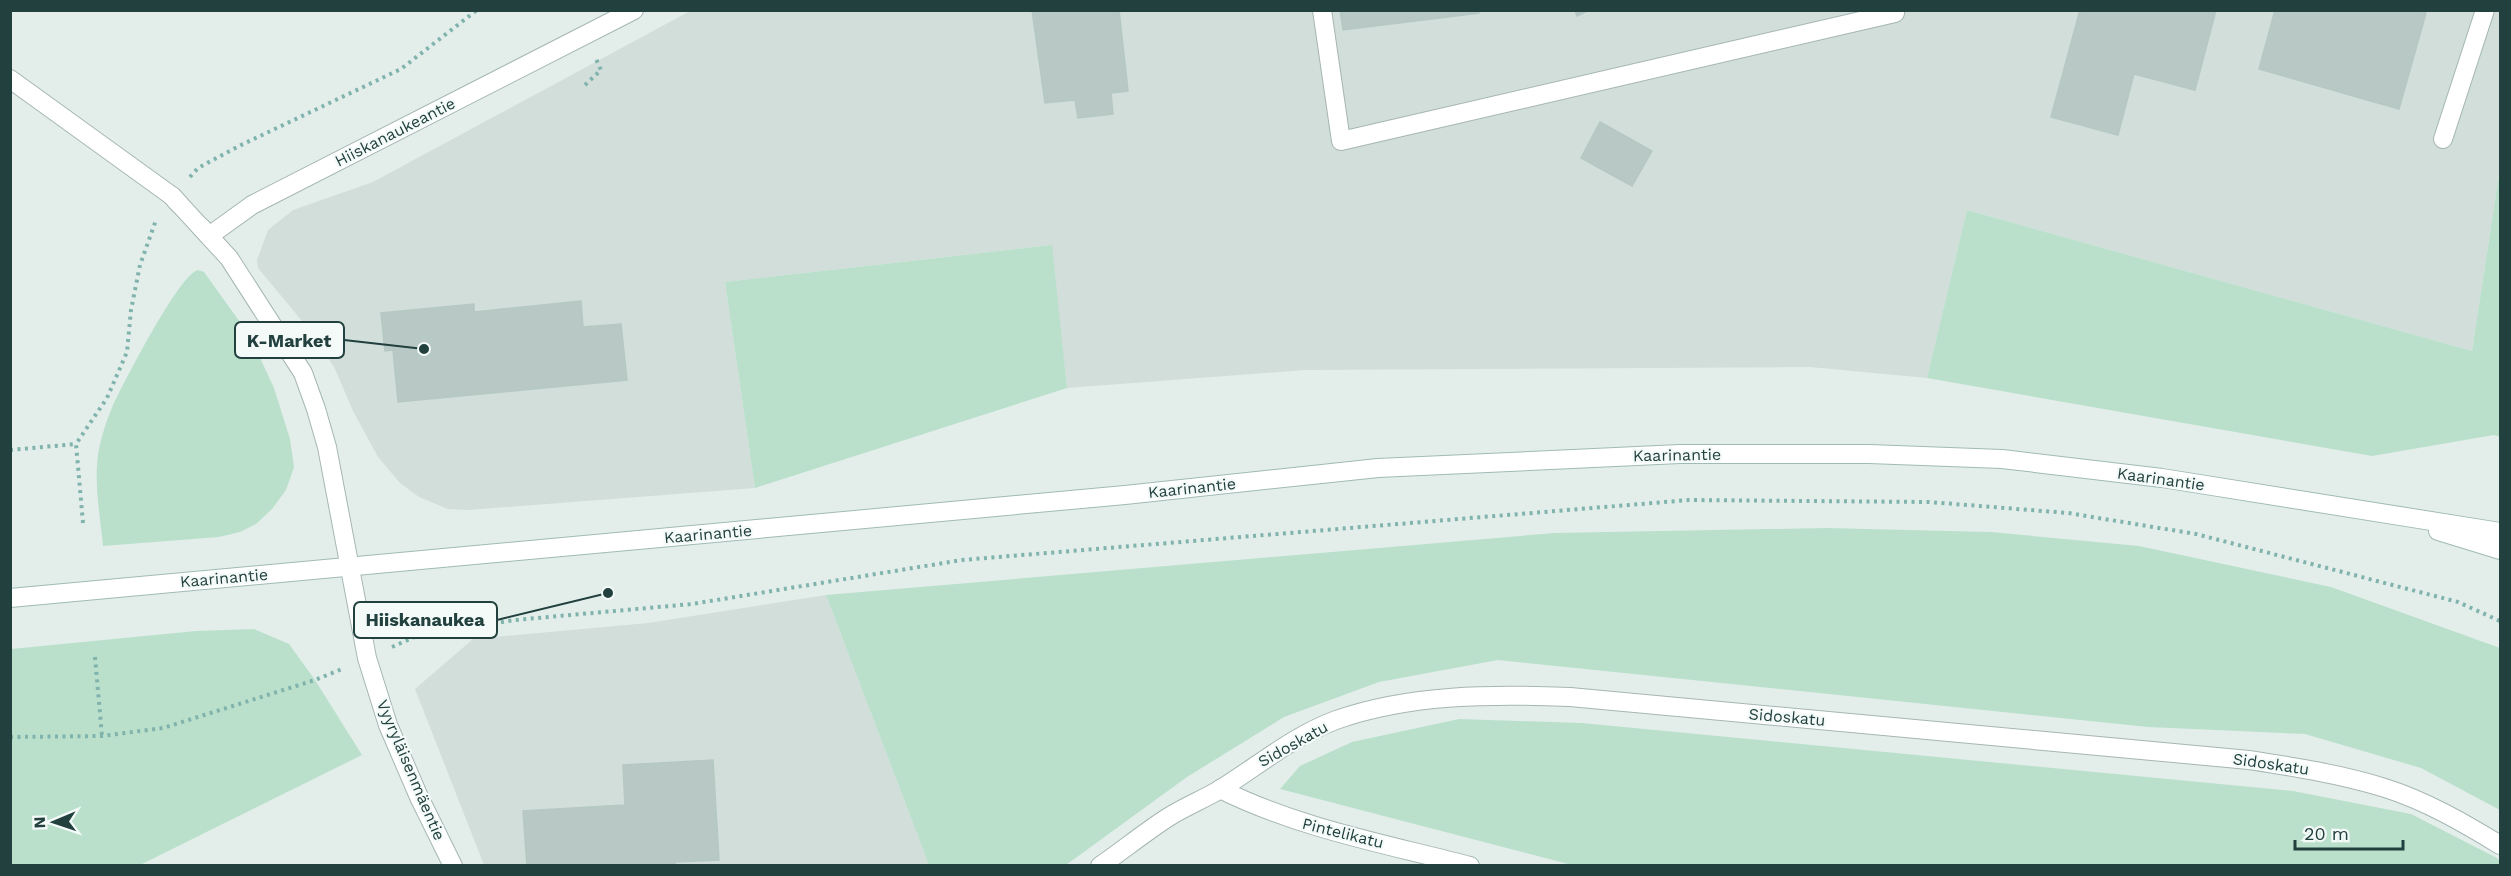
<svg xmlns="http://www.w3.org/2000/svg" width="2511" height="876" font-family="'Work Sans',sans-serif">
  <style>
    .built { fill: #d1deda }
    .green { fill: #bae0cc }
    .building { fill: #b8c9c5; stroke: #b5c8c4; stroke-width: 1.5 }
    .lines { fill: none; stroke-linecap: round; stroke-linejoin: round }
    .service-casing { stroke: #a5b6b4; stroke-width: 20 }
    .minor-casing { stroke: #a5b6b4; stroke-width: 20 }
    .secondary-casing { stroke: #a0bab6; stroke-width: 20 }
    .path { stroke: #81b3ad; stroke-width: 4; stroke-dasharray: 3 4.5; stroke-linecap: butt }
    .service { stroke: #fff; stroke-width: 18 }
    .minor { stroke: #fff; stroke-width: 18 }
    .secondary { stroke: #fff; stroke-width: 18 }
    .labels { text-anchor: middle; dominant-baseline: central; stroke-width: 4.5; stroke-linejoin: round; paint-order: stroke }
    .street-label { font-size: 16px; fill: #21403e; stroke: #f4faf8 }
    .leader { fill: none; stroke: #21403e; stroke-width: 2 }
    .callout-dot { fill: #21403e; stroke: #f4faf8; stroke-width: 2 }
    .callout { fill: #f4faf8; stroke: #21403e; stroke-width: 2 }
    .callout-label { font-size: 18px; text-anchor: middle; font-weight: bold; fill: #21403e }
  </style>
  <rect width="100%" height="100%" fill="#e3eeeb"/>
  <!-- built -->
  <g class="built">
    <polygon points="690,11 2500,11 2500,168 2472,351 1967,210 1927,378 1810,367 1305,370 1067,388 1051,245 725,282 755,488 469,510 448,509 419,497 400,483 378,457 353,411 335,369 312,333 258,268 257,260 268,230 293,210 373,182"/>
    <polygon points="826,595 929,865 484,865 415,689 473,639 648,623"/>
  </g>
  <!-- green -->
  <g class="green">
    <polygon points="2500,168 2500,437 2494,435 2372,456 1927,378 1967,210 2472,351"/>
    <polygon points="1052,245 1067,388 755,488 725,282"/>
    <path d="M198 270 204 272 250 336 274 388 290 439 294 467 286 490 272 509 256 524 240 532 219 537 103 546C100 514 93 480 99 449 102 434 107 419 113 405 124 383 179 274 198 270Z"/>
    <polygon points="1826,528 1991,532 2139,546 2331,587 2500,648 2500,810 2421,768 2305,734 2148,727 1498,660 1379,682 1284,717 1187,777 1066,865 929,865 826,595 1554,533"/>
    <polygon points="254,629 289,644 315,680 362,755 140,865 11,865 11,649 196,631"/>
    <polygon points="1459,719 1582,723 2293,791 2411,814 2497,858 2500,861 2500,865 1572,865 1280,789 1300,766 1352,742"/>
  </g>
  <!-- building -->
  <g class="building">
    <polygon points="1032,10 1119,10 1128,91 1111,93 1113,114 1078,118 1075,100 1045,103"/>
    <polygon points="1340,10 1478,10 1479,13 1343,30"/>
    <polygon points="1575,10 1589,10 1577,16"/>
    <polygon points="2080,10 2216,10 2195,90 2134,74 2118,135 2051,117"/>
    <polygon points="2275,10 2416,10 2426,13 2399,109 2259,69"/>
    <polygon points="1600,122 1652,151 1632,186 1581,158"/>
    <polygon points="581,301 583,327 621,324 627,380 398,402 393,350 385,351 381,313 474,304 474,312"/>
    <polygon points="713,760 719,860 675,862 675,866 527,866 523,811 625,805 623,765"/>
  </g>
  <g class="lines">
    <!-- service casing -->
    <g class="service-casing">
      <polyline id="service" points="2443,139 2485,10"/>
    </g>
    <!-- minor casing -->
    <g class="minor-casing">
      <g id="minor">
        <polyline points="1322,10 1341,141 1895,13"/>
        <polyline points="10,79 172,196 180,205"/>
        <polyline points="172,196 229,258 303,373 316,409 327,447 367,658 388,725 419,797 453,866"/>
        <polyline points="201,227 209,236 252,205 634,10"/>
        <path d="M1220 789C1298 828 1386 844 1470 866"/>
        <path d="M1100 866C1123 850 1144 833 1167 818 1184 807 1202 800 1219 790 1258 766 1293 736 1336 720 1410 694 1493 694 1570 697L2249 760C2294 767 2340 774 2385 788 2426 801 2464 823 2500 845"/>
      </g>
    </g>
    <!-- secondary casing -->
    <g class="secondary-casing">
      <g id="secondary">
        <polyline points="2438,531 2500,550"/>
        <polyline points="10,598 1125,495 1378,468 1680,454 1869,454 2002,459 2162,478 2500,532"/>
      </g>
    </g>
    <!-- path -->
    <g class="path">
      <polyline points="585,85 601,70 596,59"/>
      <polyline points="190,177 198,168 239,146 401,69 477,10"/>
      <polyline points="10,450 76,444"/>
      <polyline points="83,523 76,444 107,398 127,352 131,310 140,265 156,220"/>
      <polyline points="392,647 419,635 515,620 692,604 962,560 1689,500 1929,502 2068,513 2196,534 2458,602 2500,621"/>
      <polyline points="95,657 102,736"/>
      <polyline points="10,737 102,736 163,728 315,680 342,669"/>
    </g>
    <!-- service -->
    <use href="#service" class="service"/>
    <!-- minor -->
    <use href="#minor" class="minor"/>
    <!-- secondary -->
    <use href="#secondary" class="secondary"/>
  </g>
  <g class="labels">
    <!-- street labels -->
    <g class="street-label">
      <text transform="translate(395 132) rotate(-27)">Hiiskanaukeantie</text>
      <text transform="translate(1677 455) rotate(-1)">Kaarinantie</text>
      <text transform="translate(2161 479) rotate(8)">Kaarinantie</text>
      <text transform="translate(1192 488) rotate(-6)">Kaarinantie</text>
      <text transform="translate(708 534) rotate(-5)">Kaarinantie</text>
      <text transform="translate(224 578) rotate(-5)">Kaarinantie</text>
      <text transform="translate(1787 717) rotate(5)">Sidoskatu</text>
      <text transform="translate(1293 744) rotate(-29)">Sidoskatu</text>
      <text transform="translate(2271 764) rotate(8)">Sidoskatu</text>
      <text transform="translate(411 770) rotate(67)">Vyyryläisenmäentie</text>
      <text transform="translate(1343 833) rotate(14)">Pintelikatu</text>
    </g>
  </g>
  <!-- callouts -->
  <path class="leader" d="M424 349L344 340M608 593L497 620"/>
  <g class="callout-dot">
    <circle cx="424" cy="349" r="6"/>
    <circle cx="608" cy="593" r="6"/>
  </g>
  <g class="callout">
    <rect x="235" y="322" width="109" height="36" rx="6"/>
    <rect x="354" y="602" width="143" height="36" rx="6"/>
  </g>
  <g class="callout-label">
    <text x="289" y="347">K-Market</text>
    <text x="425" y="626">Hiiskanaukea</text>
  </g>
  <!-- border -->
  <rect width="2511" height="876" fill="none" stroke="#21403e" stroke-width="24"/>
  <!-- north arrow -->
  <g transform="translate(54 822) rotate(268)" stroke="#f4faf8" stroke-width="4.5" paint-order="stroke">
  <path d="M0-4.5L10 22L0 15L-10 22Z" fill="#21403e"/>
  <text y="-9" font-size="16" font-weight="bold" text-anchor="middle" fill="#21403e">N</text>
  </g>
  <!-- scale -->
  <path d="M2295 840v9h108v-9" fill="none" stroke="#21403e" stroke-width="3"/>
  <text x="2304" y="840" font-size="18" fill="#21403e" stroke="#f4faf8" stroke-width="4.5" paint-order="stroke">20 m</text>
</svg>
